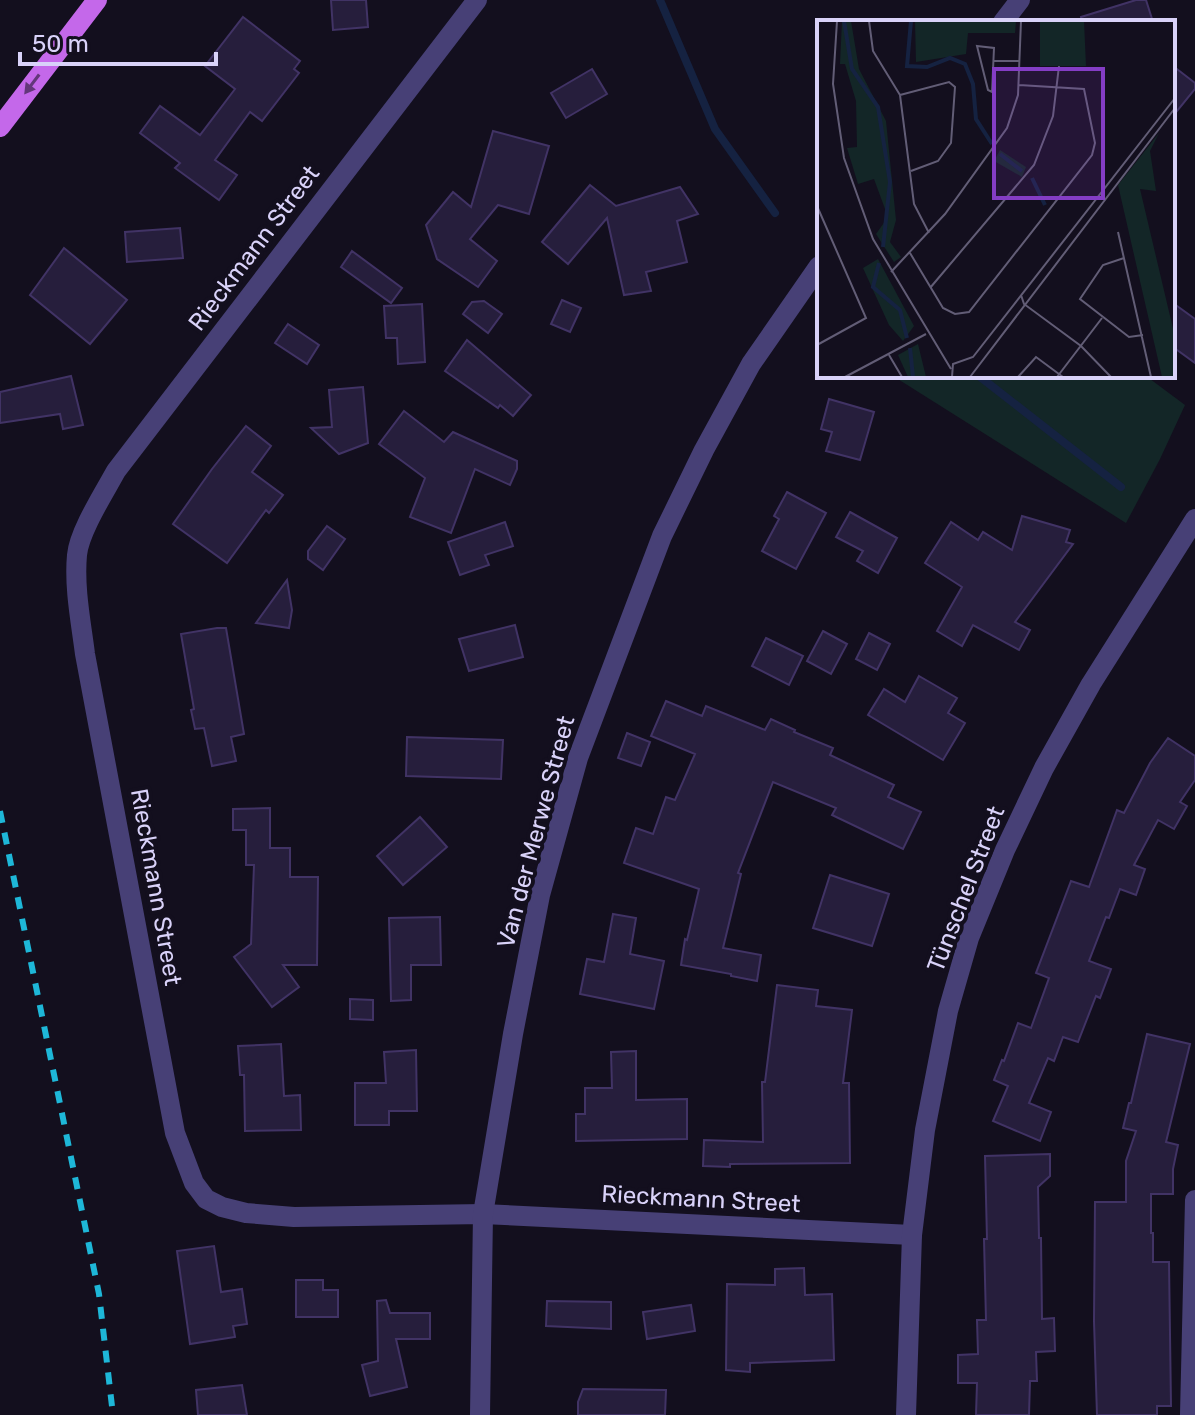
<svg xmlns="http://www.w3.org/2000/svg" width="1195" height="1415" font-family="Rubik,sans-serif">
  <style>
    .green { fill: #132627 }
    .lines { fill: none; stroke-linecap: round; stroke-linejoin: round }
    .stream { stroke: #152241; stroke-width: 8 }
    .building { fill: #261e3c; stroke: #413365; stroke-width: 2 }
    .minor { stroke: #474076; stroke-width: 20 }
    .primary { stroke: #c468ea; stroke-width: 20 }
    .rail { stroke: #1eb7d8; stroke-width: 6; stroke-dasharray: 12 10; stroke-linecap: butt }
    .oneway { fill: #63377a }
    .labels { text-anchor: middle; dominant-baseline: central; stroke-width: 8; stroke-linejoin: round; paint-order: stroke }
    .street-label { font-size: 24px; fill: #d9d2f9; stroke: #130f1e }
    .inset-river { fill: none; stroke: #152241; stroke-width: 4 }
    .inset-road { fill: none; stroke: #625d76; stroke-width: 2 }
    .view { fill: #843dc5; fill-opacity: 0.15; stroke: #843dc5; stroke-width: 4 }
    .inset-edge { fill: none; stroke: #d9d2f9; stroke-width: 4 }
  </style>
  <rect width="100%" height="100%" fill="#130f1e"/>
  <!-- green -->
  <polygon class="green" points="893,376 1146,376 1185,405 1160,459 1126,523"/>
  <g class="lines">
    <!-- stream -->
    <g class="stream">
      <polyline points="660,0 715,129 775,213"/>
      <polyline points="979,376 1121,487"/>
    </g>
  </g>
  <!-- building -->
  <g class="building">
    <polygon points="331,0 366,0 368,27 333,30"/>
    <polygon points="1136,0 1146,0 1153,22 1082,22 1081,17"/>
    <polygon points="243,17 300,61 294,69 299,73 262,121 250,112 215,160 237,175 219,200 175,168 180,163 140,133 160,106 200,135 235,89 205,66"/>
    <polygon points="1173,66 1195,83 1195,89 1173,116"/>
    <polygon points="592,69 607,94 566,118 551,93"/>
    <polygon points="493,131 549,146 529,214 498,205 470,239 497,261 478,287 437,259 426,225 453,192 471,207"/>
    <polygon points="590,185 616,206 680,187 698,214 677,221 687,262 646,272 651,291 624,295 607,218 568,264 542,242"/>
    <polygon points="180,228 183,258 127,262 125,232"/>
    <polygon points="64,248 127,300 90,344 30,295"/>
    <polygon points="352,251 402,288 391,303 341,267"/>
    <polygon points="562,300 581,308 570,332 551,324"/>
    <polygon points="484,301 502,314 488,333 463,314 472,302"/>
    <polygon points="1173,303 1195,319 1195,363 1173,347"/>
    <polygon points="422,304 425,362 398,364 397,338 386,338 384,306"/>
    <polygon points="288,324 319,345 307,364 275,343"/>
    <polygon points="467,340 531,395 513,416 500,405 498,408 445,371"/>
    <polygon points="71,376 83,425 63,429 60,414 0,423 0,392"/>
    <polygon points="363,387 368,443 339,454 311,428 332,427 329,390"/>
    <polygon points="829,399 874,412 860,460 826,451 832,432 821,429"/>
    <polygon points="404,411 444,442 453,432 517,461 517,469 510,485 475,469 451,533 410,517 425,478 379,444"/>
    <polygon points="246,426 271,446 252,472 283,495 269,513 266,510 227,563 173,524 212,469"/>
    <polygon points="787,492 826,513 796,569 762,551 779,519 774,516"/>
    <polygon points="850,512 897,538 878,573 857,561 863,551 836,537"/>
    <polygon points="1022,516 1070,530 1066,542 1073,544 1015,622 1030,630 1019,650 973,625 962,646 937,631 962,587 925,563 951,522 978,540 983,532 1012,550"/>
    <polygon points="505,522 513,546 485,555 489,565 460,575 448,542"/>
    <polygon points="327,526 345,539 323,570 308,559 308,551"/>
    <polygon points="287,580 292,610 289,628 256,623"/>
    <polygon points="515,625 523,657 469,671 459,639"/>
    <polygon points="217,628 226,628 244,734 231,737 236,761 212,766 204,728 195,729 191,710 194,709 181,634"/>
    <polygon points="823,631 847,644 831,674 807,661"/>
    <polygon points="869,633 890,644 877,670 856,659"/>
    <polygon points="766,638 803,656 789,685 752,666"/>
    <polygon points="919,676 957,698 948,713 965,723 943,760 868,715 884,689 905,702"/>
    <polygon points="666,701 702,716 706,706 765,730 771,719 795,730 794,732 833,748 830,755 894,785 888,797 921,812 903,849 832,815 836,808 773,782 738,873 741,874 723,948 761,955 757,981 731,976 731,974 681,965 685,939 687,940 699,889 624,863 636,828 653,834 666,797 675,800 695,754 651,736"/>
    <polygon points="627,733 650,742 641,766 618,758"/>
    <polygon points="407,737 503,740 501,779 406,776"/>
    <polygon points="1168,738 1195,756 1195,780 1180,802 1187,806 1174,829 1158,820 1134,865 1145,869 1136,895 1120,889 1109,918 1106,917 1089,961 1111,969 1100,998 1096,996 1078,1042 1063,1037 1054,1061 1048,1058 1029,1103 1051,1112 1040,1141 993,1121 1008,1086 994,1080 1002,1060 1004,1061 1018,1023 1031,1028 1049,978 1036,973 1071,881 1089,887 1117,810 1124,813 1150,763"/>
    <polygon points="270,808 270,848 290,848 290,877 318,877 317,965 283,965 299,987 272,1007 234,957 251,944 254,865 246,865 246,830 233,830 233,809"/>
    <polygon points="420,817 447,847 403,885 377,856"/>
    <polygon points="830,875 889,894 872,946 813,928"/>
    <polygon points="613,914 636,918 630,954 664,961 654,1009 580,994 587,959 604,962"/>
    <polygon points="440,917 441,965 411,965 411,1000 391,1001 389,918"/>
    <polygon points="777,985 818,990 816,1006 852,1010 843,1083 849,1083 850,1163 730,1164 730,1167 703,1166 704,1140 763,1142 762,1082 765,1082"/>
    <polygon points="350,999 373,1000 373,1020 350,1019"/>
    <polygon points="1147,1034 1190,1044 1166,1142 1178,1145 1173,1169 1173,1194 1151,1194 1151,1233 1153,1233 1153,1262 1169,1262 1171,1406 1157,1406 1157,1415 1097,1415 1094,1321 1095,1202 1126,1202 1126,1161 1136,1131 1123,1128 1129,1103 1131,1103"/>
    <polygon points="281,1044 284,1096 300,1095 301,1130 245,1131 244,1075 240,1075 238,1046"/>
    <polygon points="416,1050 417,1111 389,1111 389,1125 355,1125 355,1083 386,1083 384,1052"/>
    <polygon points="636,1051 636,1100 687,1099 687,1139 576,1141 576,1114 585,1114 585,1088 612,1088 611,1052"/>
    <polygon points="1050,1154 1050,1176 1038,1187 1039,1238 1041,1238 1042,1319 1054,1318 1055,1351 1036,1352 1037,1381 1030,1381 1029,1415 976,1415 977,1383 958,1383 958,1355 978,1354 977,1320 986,1320 984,1239 987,1239 985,1156"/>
    <polygon points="214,1246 221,1292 242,1289 247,1324 233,1326 235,1337 190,1344 177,1251"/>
    <polygon points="804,1268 805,1295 832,1294 834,1360 750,1363 750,1372 726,1370 727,1284 775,1285 775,1269"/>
    <polygon points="296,1280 323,1280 323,1290 338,1290 338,1317 296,1317"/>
    <polygon points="386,1300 390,1313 430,1313 430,1339 396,1339 407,1387 370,1396 362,1365 378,1361 377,1301"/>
    <polygon points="547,1301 611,1302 611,1329 546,1326"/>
    <polygon points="691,1305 695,1331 647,1339 643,1312"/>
    <polygon points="242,1385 247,1415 198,1415 196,1390"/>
    <polygon points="583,1389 666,1390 665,1415 578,1415 578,1402"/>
  </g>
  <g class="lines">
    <!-- minor -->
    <g class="minor">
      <path d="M477 0 116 471C104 493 79 532 77 555 74 588 81 622 85 654L175 1133 194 1183 206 1199 222 1207 246 1213 294 1217 483 1214 912 1235"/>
      <polyline points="1003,22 1020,0"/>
      <polyline points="480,1415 483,1214 513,1034 540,895 578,758 662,536 704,450 751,364 819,266"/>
      <polyline points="906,1415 912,1235 925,1130 948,1011 969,938 1005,850 1044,768 1091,684 1195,519"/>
      <polyline points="1190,1415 1195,1200"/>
    </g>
    <!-- primary -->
    <polyline class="primary" points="0,127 97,0"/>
    <!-- rail -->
    <polyline class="rail" points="0,811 99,1294 113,1415"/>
  </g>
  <!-- one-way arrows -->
  <defs><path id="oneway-solid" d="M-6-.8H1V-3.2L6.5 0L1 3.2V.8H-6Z" transform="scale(2)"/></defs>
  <use class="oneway" href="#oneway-solid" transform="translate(32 84) rotate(127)"/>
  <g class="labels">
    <!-- street labels -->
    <g class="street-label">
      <text transform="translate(254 248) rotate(-53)">Rieckmann Street</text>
      <text transform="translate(536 832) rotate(-75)">Van der Merwe Street</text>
      <text transform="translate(156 887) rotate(80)">Rieckmann Street</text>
      <text transform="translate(966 889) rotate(-69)">Tünschel Street</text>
      <text transform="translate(701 1199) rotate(3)">Rieckmann Street</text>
    </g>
  </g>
  <!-- overview -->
  <g transform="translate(817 20)">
    <rect width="358" height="358" fill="#130f1e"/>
    <path d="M25 1H34L42 49 69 101 79 200 73 222 84 237 77 242 59 214 71 197 57 159 41 164 30 128 40 127 39 81 28 44H23ZM98 1H199L198 13H151L149 34 99 42ZM223 1H267L269 46H223ZM342 113 333 131 339 171 323 169 358 317V357H345L301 165ZM183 130 209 147 205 157 177 141ZM61 239 97 306 86 321 72 305 46 248ZM101 324 109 357H91L81 335Z" fill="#132627"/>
    <path class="inset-river" d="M27 1 35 49 61 87 73 162 66 227M94 1 90 46 110 47 133 38 148 44 156 64 159 99 175 124M183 134 205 151M215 158 228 185M62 243 56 267 83 290 90 318M93 328 96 357"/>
    <path class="inset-road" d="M20 1 16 64 27 138 56 219 134 349M52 1 56 31 83 75 97 184 112 213M160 26 177 28 175 72 171 70ZM177 41H203M83 75 132 62 138 67 134 123 121 141 94 151M0 186 49 298 0 325M301 212 334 357M93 233 126 288 138 294 152 292 275 135 278 123 267 69 202 65M307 238 286 245 263 279 312 317 326 315M74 252 128 194 190 108 201 75 204 1M113 268 217 145 236 96 242 46M204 275 207 284 264 326 294 357M72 335 85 357M28 357 109 314M135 357 136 344 156 337 358 78M153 357 358 88M201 357 219 337 246 357M240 357 285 298"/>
    <path class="view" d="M177 49H286V178H177Z"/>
    <rect width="358" height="358" class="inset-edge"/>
  </g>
  <!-- scale -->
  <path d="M20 52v12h196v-12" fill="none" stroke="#d9d2f9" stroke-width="4"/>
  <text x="32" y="52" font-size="24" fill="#d9d2f9" stroke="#130f1e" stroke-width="6" paint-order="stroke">50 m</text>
</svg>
